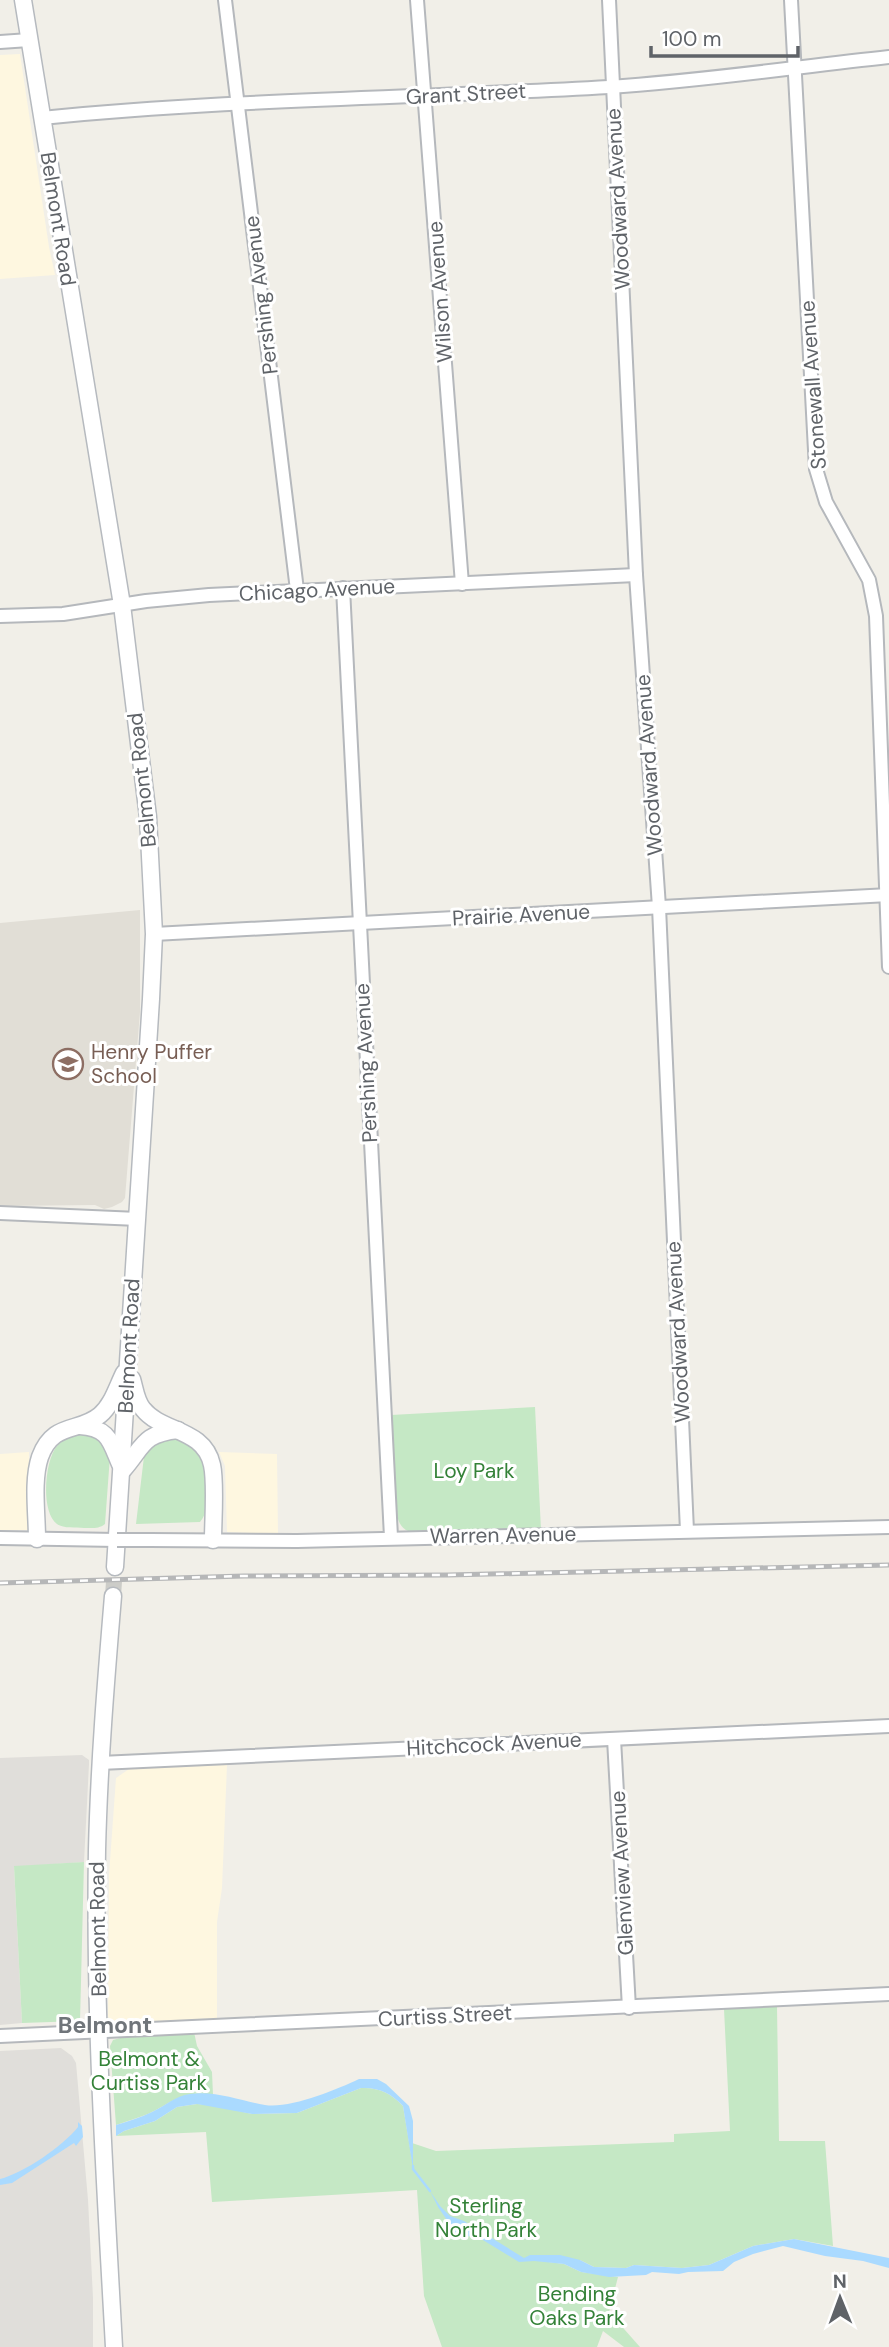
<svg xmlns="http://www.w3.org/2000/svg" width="889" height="2347" font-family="'DM Sans',sans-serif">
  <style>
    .commercial { fill: #fef7e0 }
    .industrial { fill: #e0deda }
    .education { fill: #e1ded6 }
    .green { fill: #c5e8c5 }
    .water { fill: #aadaff }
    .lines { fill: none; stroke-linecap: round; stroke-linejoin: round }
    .stream { stroke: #aadaff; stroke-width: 2.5 }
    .secondary-tunnel { stroke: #ccccc8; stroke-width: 16; stroke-dasharray: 16 8; stroke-linecap: butt }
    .street-casing { stroke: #b5b8bc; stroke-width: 16 }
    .secondary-casing { stroke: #b6babf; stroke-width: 19 }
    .street { stroke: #fff; stroke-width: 12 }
    .secondary { stroke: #fff; stroke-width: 16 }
    .rail-casing { stroke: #b6b7b8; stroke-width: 5 }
    .rail { stroke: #fff; stroke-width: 2.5; stroke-dasharray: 8; stroke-linecap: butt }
    .street-bridge-casing { stroke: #b5b8bc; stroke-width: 16; stroke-linecap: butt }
    .street-bridge { stroke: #fff; stroke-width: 12 }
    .labels { text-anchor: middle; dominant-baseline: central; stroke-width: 6; stroke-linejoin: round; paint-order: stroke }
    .street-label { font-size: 21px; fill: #5f6368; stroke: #fff }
    .education-label { font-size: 21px; fill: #785e54; stroke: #fff; text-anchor: start }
    .park-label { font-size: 21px; fill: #348238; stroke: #fff }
    .neighbourhood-label { font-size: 23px; font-weight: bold; fill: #70757a; stroke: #fff }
  </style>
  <rect width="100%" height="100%" fill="#f1efe8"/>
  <!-- commercial -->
  <g class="commercial">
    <polygon points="20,54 49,247 55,275 0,279 0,55"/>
    <polygon points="29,1452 29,1530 0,1530 0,1454"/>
    <polygon points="219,1452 277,1454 278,1534 227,1532 225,1466"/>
    <polygon points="227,1765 222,1888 217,1922 217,2020 118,2026 108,2017 109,1875 116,1778 129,1769 142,1767"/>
  </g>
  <!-- industrial -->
  <g class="industrial">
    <polygon points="82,1755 89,1760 89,1764 84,1862 14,1867 22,2023 0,2025 0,1758"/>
    <polygon points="61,2048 72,2056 76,2063 88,2200 93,2298 93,2347 0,2347 0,2051"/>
  </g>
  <!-- education -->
  <polygon class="education" points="140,910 140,1012 125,1198 122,1202 112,1207 104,1209 95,1205 0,1206 0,923"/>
  <!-- green -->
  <g class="green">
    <path d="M535 1407 541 1530 419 1533C403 1532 399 1526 396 1511L391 1415Z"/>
    <path d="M97 1433 110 1456 105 1524C99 1529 92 1528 84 1528 76 1527 64 1529 57 1524 40 1511 45 1460 57 1446 68 1433 82 1433 97 1433Z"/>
    <path d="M171 1438C203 1441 207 1464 207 1491 206 1503 208 1513 200 1522L136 1524 145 1448 151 1442Z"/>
    <polygon points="84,1862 80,2021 22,2023 14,1866"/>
    <path d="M777 2006 779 2141H825L833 2246 794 2239 753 2246 709 2265 682 2268 634 2265 626 2268 594 2267 580 2260 541 2261 564 2264 581 2272 618 2277 609 2312 640 2347H624L603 2331 597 2347H442L424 2296 417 2190 212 2202 206 2132 116 2136 124 2131 155 2121 177 2107 197 2104 212 2105 252 2114 297 2113 361 2088C378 2087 391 2093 403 2106L412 2160V2143L436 2151 674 2142V2134L730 2131 724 2009Z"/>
    <path d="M194 2032 197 2046 212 2072 213 2095C181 2090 174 2102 148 2114 138 2118 127 2121 116 2125L110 2046 113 2040 124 2037Z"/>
  </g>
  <!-- water -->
  <g class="water">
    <path d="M359 2079H377L386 2084 409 2106 413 2121V2169L403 2106C391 2093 378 2087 361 2088L297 2113 252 2114 197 2104 177 2107 155 2121 124 2131 116 2136V2125C128 2121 140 2118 152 2112 165 2106 175 2096 190 2094 215 2090 242 2101 265 2105 289 2109 336 2090 359 2079Z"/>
    <path d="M78 2122 82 2126 83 2137 76 2146 74 2143 12 2183 0 2185V2179C24 2173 63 2146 78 2127Z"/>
    <polygon points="430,2191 440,2206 450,2216 464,2221 524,2258 530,2255 560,2255 580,2260 594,2267 626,2268 634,2265 682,2268 709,2265 753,2246 794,2239 889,2258 889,2268 863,2261 825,2256 783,2246 753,2254 734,2262 723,2271 688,2272 679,2274 652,2272 646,2275 609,2277 581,2272 564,2264 534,2261 519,2262 473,2234 465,2238 453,2237 449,2232 451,2226 438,2207"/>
  </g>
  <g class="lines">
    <!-- stream -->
    <polyline class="stream" points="413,2166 413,2169 430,2191"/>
    <!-- secondary-tunnel -->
    <polyline class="secondary-tunnel" points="113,1596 115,1567"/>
    <!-- street casing -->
    <g class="street-casing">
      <g id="street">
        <polyline points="225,0 297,590"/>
        <polyline points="417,0 462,584"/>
        <polyline points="609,0 636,575 659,907 687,1531"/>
        <polyline points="791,0 816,469 826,502 869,580 876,616 889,967"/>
        <polyline points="0,42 29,40"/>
        <path d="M42 118C230 99 420 98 609 87 702 81 796 67 889 57"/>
        <polyline points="343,588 391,1537"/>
        <polyline points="0,616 63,614 146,601 209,595 636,575"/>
        <polyline points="154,934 889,895"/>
        <polyline points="0,1213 138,1219"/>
        <polyline points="0,1538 117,1540"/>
        <polyline points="150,1540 297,1541 889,1527"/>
        <polyline points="614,1739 629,2008"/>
        <polyline points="100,1763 889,1726"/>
        <polyline points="0,2036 889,1994"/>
      </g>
    </g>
    <!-- secondary casing -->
    <g class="secondary-casing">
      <g id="secondary">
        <polyline points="23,0 122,605 148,817 154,934 151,999 115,1567"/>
        <path d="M132 1379C135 1389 136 1401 143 1409 162 1433 204 1428 212 1465 216 1483 213 1520 213 1540"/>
        <path d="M80 1426C109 1428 110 1441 120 1464"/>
        <path d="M123 1470C144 1446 142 1434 178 1430"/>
        <path d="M37 1539C37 1513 32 1481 40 1457 53 1421 79 1433 100 1415 112 1405 117 1387 124 1373"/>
        <path d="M113 1596C106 1680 99 1765 97 1850 94 2015 105 2182 114 2347"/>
      </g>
    </g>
    <!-- street -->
    <use href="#street" class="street"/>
    <!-- secondary -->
    <use href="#secondary" class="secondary"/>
    <!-- rail casing -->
    <g class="rail-casing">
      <polyline id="rail" points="0,1583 244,1576 448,1575 889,1565"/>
    </g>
    <!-- rail -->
    <use href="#rail" class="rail"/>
    <!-- street-bridge casing -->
    <g class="street-bridge-casing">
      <polyline id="street-bridge" points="117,1540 150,1540"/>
    </g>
    <!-- street-bridge -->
    <use href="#street-bridge" class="street-bridge"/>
  </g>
  <!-- icons -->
  <defs>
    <g id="school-ring" transform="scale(1.575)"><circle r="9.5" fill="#fff" stroke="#8d6e63" stroke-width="1.5"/><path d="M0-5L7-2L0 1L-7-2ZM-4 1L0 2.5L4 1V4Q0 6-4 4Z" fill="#8d6e63"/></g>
  </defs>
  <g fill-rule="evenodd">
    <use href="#school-ring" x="68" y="1064"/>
  </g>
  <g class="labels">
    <!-- street labels -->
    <g class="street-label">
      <text transform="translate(466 94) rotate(-3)">Grant Street</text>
      <text transform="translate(618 199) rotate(-93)">Woodward Avenue</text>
      <text transform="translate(58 219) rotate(81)">Belmont Road</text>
      <text transform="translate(440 292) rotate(-94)">Wilson Avenue</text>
      <text transform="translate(261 295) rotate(-97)">Pershing Avenue</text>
      <text transform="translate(813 385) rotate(-94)">Stonewall Avenue</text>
      <text transform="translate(317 590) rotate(-3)">Chicago Avenue</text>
      <text transform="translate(649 765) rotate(-94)">Woodward Avenue</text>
      <text transform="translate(142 780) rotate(-96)">Belmont Road</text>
      <text transform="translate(521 915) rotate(-3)">Prairie Avenue</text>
      <text transform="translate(366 1063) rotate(-93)">Pershing Avenue</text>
      <text transform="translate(678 1332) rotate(-93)">Woodward Avenue</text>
      <text transform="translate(129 1346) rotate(-87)">Belmont Road</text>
      <text transform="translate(503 1535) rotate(-1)">Warren Avenue</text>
      <text transform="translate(494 1744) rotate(-3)">Hitchcock Avenue</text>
      <text transform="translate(622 1873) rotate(-93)">Glenview Avenue</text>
      <text transform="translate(98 1929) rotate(-91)">Belmont Road</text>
      <text transform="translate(445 2016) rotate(-3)">Curtiss Street</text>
    </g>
    <!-- education labels -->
    <g class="education-label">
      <text x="91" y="1052">Henry Puffer<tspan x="91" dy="24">School</tspan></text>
    </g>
    <!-- park labels -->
    <g class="park-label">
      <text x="474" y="1471">Loy Park</text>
      <text x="149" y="2059">Belmont &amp;<tspan x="149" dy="24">Curtiss Park</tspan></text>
      <text x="486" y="2206">Sterling<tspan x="486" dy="24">North Park</tspan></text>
      <text x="577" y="2294">Bending<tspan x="577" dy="24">Oaks Park</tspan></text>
    </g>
    <!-- neighbourhood labels -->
    <g class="neighbourhood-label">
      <text x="105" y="2025">Belmont</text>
    </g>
  </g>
  <!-- north arrow -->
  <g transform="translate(840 2298) rotate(359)" stroke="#ffffff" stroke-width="5" paint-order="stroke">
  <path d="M0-5L12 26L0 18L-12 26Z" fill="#5f6368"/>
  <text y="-10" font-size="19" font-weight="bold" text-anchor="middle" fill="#5f6368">N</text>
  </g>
  <!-- scale -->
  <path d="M651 46v10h147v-10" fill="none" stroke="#5f6368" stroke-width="3.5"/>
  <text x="662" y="46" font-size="21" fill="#5f6368" stroke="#ffffff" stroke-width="5" paint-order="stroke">100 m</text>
</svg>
